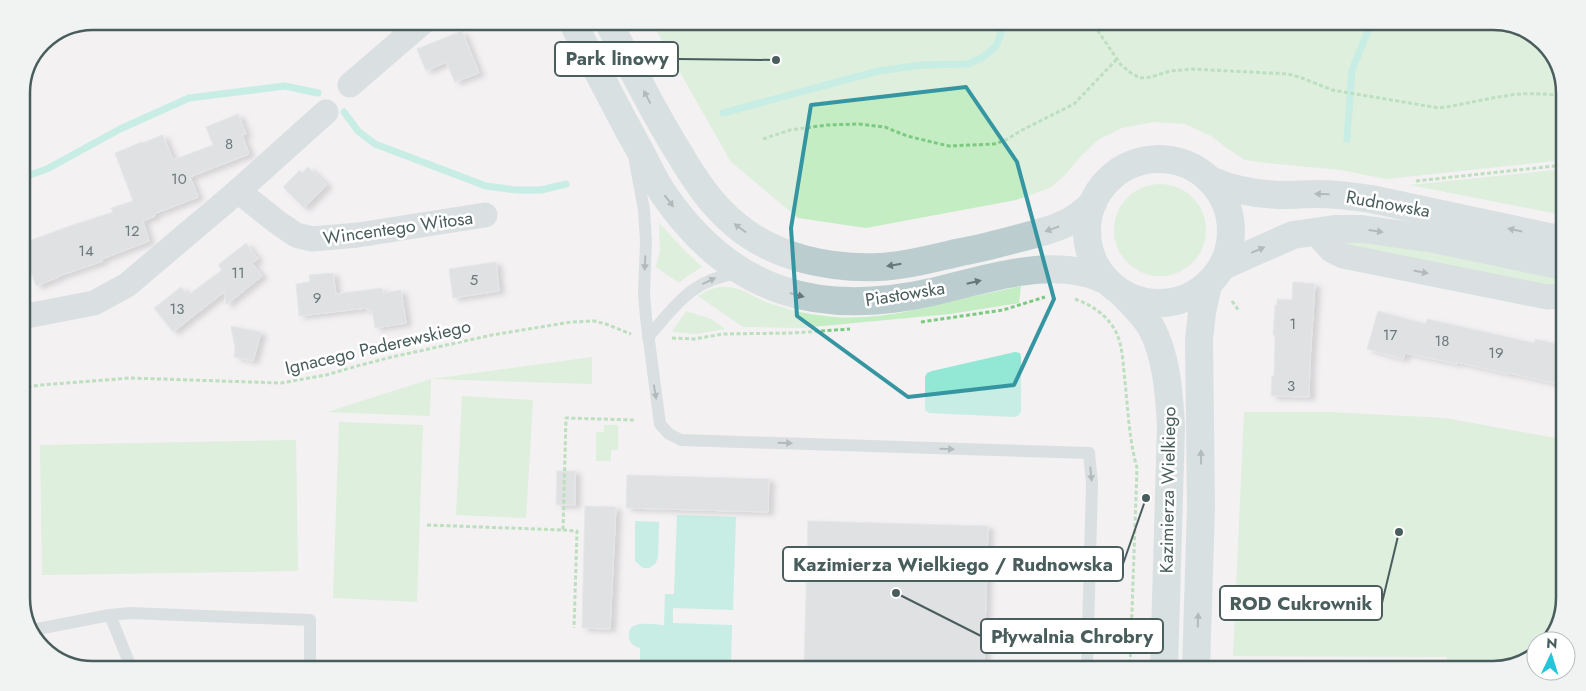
<svg xmlns="http://www.w3.org/2000/svg" width="1586" height="691" font-family="Jost,sans-serif">
  <style>
    .green { fill: #c5edc3 }
    .water { fill: #92e8d4 }
    .lines { fill: none; stroke-linecap: round; stroke-linejoin: round }
    .stream { stroke: #92e8d4; stroke-width: 7 }
    .building { fill: #c8ced0; stroke: #d5dadc; filter: url(#shadow) }
    .path { stroke: #7cca81; stroke-width: 3; stroke-dasharray: 4 2.5; stroke-linecap: butt }
    .service { stroke: #bdcccd; stroke-width: 12 }
    .minor { stroke: #bdcccd; stroke-width: 25 }
    .secondary { stroke: #bbcdce; stroke-width: 28 }
    .oneway { fill: #667979 }
    .oneway2 { fill: #677979 }
    .marked { fill: none; stroke: #3596a2; stroke-width: 4; stroke-linejoin: round }
    .labels { text-anchor: middle; dominant-baseline: central; stroke-width: 5; stroke-linejoin: round; paint-order: stroke }
    .number-label { font-size: 15px; fill: #6a797a }
    .street-label { font-size: 18px; fill: #4a5d5d; stroke: #fff }
    .rim { fill: none; stroke: #4a5d5d; stroke-width: 2.5 }
    .leader { fill: none; stroke: #4a5d5d; stroke-width: 2 }
    .callout-dot { fill: #4a5d5d; stroke: #fff; stroke-width: 2 }
    .callout { fill: #fff; stroke: #4a5d5d; stroke-width: 2 }
    .callout-label { font-size: 19px; text-anchor: middle; font-weight: bold; fill: #4a5d5d }
  </style>
  <defs>
    <filter id="shadow"><feDropShadow dx="5.5" dy="3" stdDeviation="2.5" flood-color="#0004"/></filter>
  </defs>
  <rect width="100%" height="100%" fill="#f3f1f2"/>
  <!-- green -->
  <g class="green">
    <polygon points="652,23 1520,27 1550,50 1565,88 1564,160 1386,179 1341,170 1267,163 1245,160 1228,149 1211,136 1185,124 1154,122 1122,128 1098,140 1080,157 1065,175 1050,188 1016,200 866,228 798,218 731,162"/>
    <polygon points="1564,169 1563,215 1410,185"/>
    <circle cx="1160" cy="230" r="46"/>
    <polygon points="659,223 685,251 702,267 686,277 679,283 656,267 660,251"/>
    <polygon points="1341,241 1401,247 1563,276 1563,288 1351,249"/>
    <path d="M1021 286 1019 303 950 314 802 328 743 327 698 296C707 291 716 286 727 287 741 287 753 297 766 302 785 309 805 314 825 316 874 322 919 309 965 298 984 294 1003 290 1021 286Z"/>
    <polygon points="686,311 711,319 725,329 697,334 672,332"/>
    <polygon points="592,357 592,384 431,379 430,416 327,412 431,379"/>
    <polygon points="462,396 533,400 526,518 456,515"/>
    <polygon points="1244,412 1330,412 1445,418 1561,439 1559,625 1546,641 1536,641 1536,654 1533,657 1493,670 1446,670 1447,657 1233,656"/>
    <polygon points="339,422 423,425 417,602 333,598"/>
    <polygon points="604,425 618,425 618,450 611,450 611,461 596,461 596,432 604,432"/>
    <polygon points="296,440 298,571 42,575 40,445"/>
  </g>
  <!-- water -->
  <g class="water">
    <polygon points="1015,352 1020,353 1021,357 1021,411 1019,415 1015,417 929,413 925,410 925,377 927,373 932,371"/>
    <path d="M677 515 736 517 733 610 673 608V623L732 625 731 667H640V648C634 646 630 644 629 638 626 618 653 625 664 625L665 594H674Z"/>
    <polygon points="635,521 659,522 658,558 655,564 649,568 643,568 635,561"/>
  </g>
  <g class="lines">
    <!-- stream -->
    <g class="stream">
      <polyline points="344,112 358,131 375,144 486,186 516,190 541,190 566,184"/>
      <polyline points="723,113 878,71 922,65 968,64 983,57 996,46 1000,36 1003,25"/>
      <polyline points="1347,139 1352,70 1370,26"/>
      <polyline points="21,178 47,169 120,129 189,98 285,86 318,93"/>
    </g>
  </g>
  <!-- building -->
  <g class="building">
    <polygon points="462,31 479,73 455,82 446,62 426,71 417,49"/>
    <polygon points="238,114 246,134 242,135 249,154 190,177 198,197 154,214 155,216 143,221 149,241 102,259 103,261 59,276 59,277 36,286 21,244 64,228 113,212 111,208 133,201 115,153 142,142 142,143 163,135 173,160 213,145 206,127"/>
    <polygon points="308,167 327,185 304,208 283,187 300,170 302,173"/>
    <polygon points="246,243 258,259 252,263 262,276 226,305 224,292 173,332 154,308 181,287 188,295 222,270 218,265"/>
    <polygon points="496,262 499,291 453,298 449,269"/>
    <polygon points="333,273 336,294 382,288 383,293 401,290 406,323 375,328 372,310 367,311 367,308 299,316 296,284 310,282 309,275"/>
    <polygon points="1293,282 1315,284 1310,361 1309,397 1271,396 1272,376 1274,376 1275,335 1273,335 1275,305 1277,305 1277,299 1292,300"/>
    <polygon points="1378,311 1426,324 1427,319 1534,343 1535,339 1562,345 1562,385 1510,373 1509,374 1457,362 1457,364 1405,353 1403,359 1367,349"/>
    <polygon points="231,326 261,332 253,361 234,357 235,348"/>
    <polygon points="557,471 575,471 575,505 556,505"/>
    <polygon points="627,475 769,479 768,512 626,508"/>
    <polygon points="585,506 616,507 610,629 582,628"/>
    <polygon points="808,521 988,526 984,668 804,667"/>
  </g>
  <g class="lines">
    <!-- path -->
    <g class="path">
      <path d="M1094 25 1121 65 1131 73 1140 78 1151 77 1170 71 1192 69 1288 74 1302 78 1332 90 1439 108C1462 105 1483 99 1505 96 1525 92 1545 94 1565 96"/>
      <polyline points="763,139 790,130 827,125 859,124 885,127 907,136 949,146 994,144 1006,140 1022,130 1074,104 1117,59"/>
      <polyline points="1416,181 1564,165"/>
      <path d="M1075 299C1092 305 1108 316 1116 332 1123 346 1123 366 1125 381 1128 410 1129 439 1137 468L1130 668"/>
      <polyline points="1232,301 1239,311"/>
      <polyline points="921,322 1003,310 1045,297"/>
      <polyline points="672,338 694,339 723,334 793,333 850,329"/>
      <polyline points="21,388 41,385 130,378 281,383 326,375 357,366 392,357 492,335 571,322 594,321 606,324 631,334"/>
      <polyline points="427,525 563,530 566,418 634,420"/>
      <polyline points="563,530 577,531 574,628"/>
    </g>
    <!-- service -->
    <g class="service">
      <polyline points="635,162 644,210 646,242 644,294 646,318 660,424 669,434 681,440 1089,453 1092,483 1087,668"/>
      <path d="M648 337C677 304 692 279 739 273"/>
      <polyline points="110,615 130,665"/>
      <polyline points="32,630 110,615 130,613 310,620 310,665"/>
    </g>
    <!-- minor -->
    <g class="minor">
      <polyline points="350,85 423,22"/>
      <polyline points="238,191 277,222 296,235 312,239 358,235 485,215"/>
      <polyline points="1314,231 1331,250 1343,256 1532,294 1548,297 1563,296"/>
      <polyline points="21,317 94,303 127,285 238,191 326,112"/>
    </g>
    <!-- secondary -->
    <g class="secondary">
      <path d="M573 23C594 64 615 106 638 147 647 163 654 181 665 196 733 294 820 317 932 292 979 281 1037 261 1085 273 1092 274 1099 278 1106 280"/>
      <path d="M609 23C631 67 653 111 679 153 695 180 712 206 737 226 776 258 830 269 879 267 906 266 934 258 961 252 979 249 997 244 1016 239 1046 231 1071 227 1093 203"/>
      <circle cx="1159" cy="231" r="72"/>
      <path d="M1212 181C1236 191 1260 195 1287 195 1296 195 1305 194 1314 194 1333 194 1352 196 1371 199L1563 240"/>
      <polyline points="1223,266 1293,235 1335,229 1362,229 1434,239 1563,266"/>
      <path d="M1123 294C1133 305 1144 315 1151 327 1167 357 1169 394 1171 426L1164 669"/>
      <polyline points="1196,669 1201,507 1199,340 1202,312 1208,285"/>
    </g>
  </g>
  <!-- one-way arrows -->
  <defs><path id="oneway-solid" d="M-6-.8H1V-3.2L6.5 0L1 3.2V.8H-6Z" transform="scale(1.25)"/></defs>
  <g class="oneway">
    <use href="#oneway-solid" transform="translate(647 97) rotate(-118)"/>
    <use href="#oneway-solid" transform="translate(1322 194) rotate(-178)"/>
    <use href="#oneway-solid" transform="translate(669 201) rotate(52)"/>
    <use href="#oneway-solid" transform="translate(740 228) rotate(-144)"/>
    <use href="#oneway-solid" transform="translate(1052 229) rotate(161)"/>
    <use href="#oneway-solid" transform="translate(1515 230) rotate(-168)"/>
    <use href="#oneway-solid" transform="translate(1376 231) rotate(8)"/>
    <use href="#oneway-solid" transform="translate(1258 250) rotate(-23)"/>
    <use href="#oneway-solid" transform="translate(894 265) rotate(171)"/>
    <use href="#oneway-solid" transform="translate(974 282) rotate(-13)"/>
    <use href="#oneway-solid" transform="translate(797 295) rotate(15)"/>
    <use href="#oneway-solid" transform="translate(1201 457) rotate(-91)"/>
    <use href="#oneway-solid" transform="translate(1198 620) rotate(-88)"/>
  </g>
  <g class="oneway2">
    <use href="#oneway-solid" transform="translate(645 263) rotate(93)"/>
    <use href="#oneway-solid" transform="translate(1421 272) rotate(11)"/>
    <use href="#oneway-solid" transform="translate(709 281) rotate(-25)"/>
    <use href="#oneway-solid" transform="translate(655 392) rotate(81)"/>
    <use href="#oneway-solid" transform="translate(785 443) rotate(2)"/>
    <use href="#oneway-solid" transform="translate(947 449) rotate(2)"/>
    <use href="#oneway-solid" transform="translate(1091 474) rotate(84)"/>
  </g>
  <!-- marked area -->
  <path d="M0 0H1586V691H0ZM966 87 1017 162 1054 299 1014 385 908 397 797 316 791 228 811 105Z" fill="#f3f1f2" fill-opacity=".55" fill-rule="evenodd"/>
  <path class="marked" d="M966 87 1017 162 1054 299 1014 385 908 397 797 316 791 228 811 105Z"/>
  <g class="labels">
    <!-- number labels -->
    <g class="number-label">
      <text x="229" y="144">8</text>
      <text x="179" y="179">10</text>
      <text x="132" y="231">12</text>
      <text x="86" y="251">14</text>
      <text x="238" y="273">11</text>
      <text x="474" y="280">5</text>
      <text x="317" y="298">9</text>
      <text x="177" y="309">13</text>
      <text x="1293" y="324">1</text>
      <text x="1390" y="335">17</text>
      <text x="1442" y="341">18</text>
      <text x="1496" y="353">19</text>
      <text x="1291" y="386">3</text>
    </g>
    <!-- street labels -->
    <g class="street-label">
      <text transform="translate(1388 204) rotate(10)">Rudnowska</text>
      <text transform="translate(398 228) rotate(-8)">Wincentego Witosa</text>
      <text transform="translate(905 294) rotate(-9)">Piastowska</text>
      <text transform="translate(378 347) rotate(-13)">Ignacego Paderewskiego</text>
      <text transform="translate(1168 490) rotate(-89)">Kazimierza Wielkiego</text>
    </g>
  </g>
  <!-- crop -->
  <path d="M0 0H1586V691H0ZM93 30H1493A63 63 0 0 1 1556 93V598A63 63 0 0 1 1493 661H93A63 63 0 0 1 30 598V93A63 63 0 0 1 93 30Z" fill="#f1f2f2" fill-rule="evenodd"/>
  <path class="rim" d="M93 30H1493A63 63 0 0 1 1556 93V598A63 63 0 0 1 1493 661H93A63 63 0 0 1 30 598V93A63 63 0 0 1 93 30Z"/>
  <!-- callouts -->
  <path class="leader" d="M776 60L678 59M1146 498L1123 564M1399 532L1382 603M896 593L981 636"/>
  <g class="callout-dot">
    <circle cx="776" cy="60" r="5"/>
    <circle cx="1146" cy="498" r="5"/>
    <circle cx="1399" cy="532" r="5"/>
    <circle cx="896" cy="593" r="5"/>
  </g>
  <g class="callout">
    <rect x="555" y="42" width="123" height="34" rx="5"/>
    <rect x="783" y="547" width="340" height="34" rx="5"/>
    <rect x="1220" y="586" width="162" height="34" rx="5"/>
    <rect x="981" y="619" width="182" height="34" rx="5"/>
  </g>
  <g class="callout-label">
    <text x="617" y="65">Park linowy</text>
    <text x="953" y="571">Kazimierza Wielkiego / Rudnowska</text>
    <text x="1301" y="610">ROD Cukrownik</text>
    <text x="1072" y="643">Pływalnia Chrobry</text>
  </g>
  <!-- north arrow -->
  <g transform="translate(1551 656) rotate(4)"><circle r="24" fill="#ffffff" stroke="#b7bebe"/>
  <path d="M0-4L9 19L0 12L-9 19Z" fill="#23c5db"/>
  <text y="-8" font-size="14" font-weight="bold" text-anchor="middle" fill="#4a5d5d">N</text>
  </g>
</svg>
